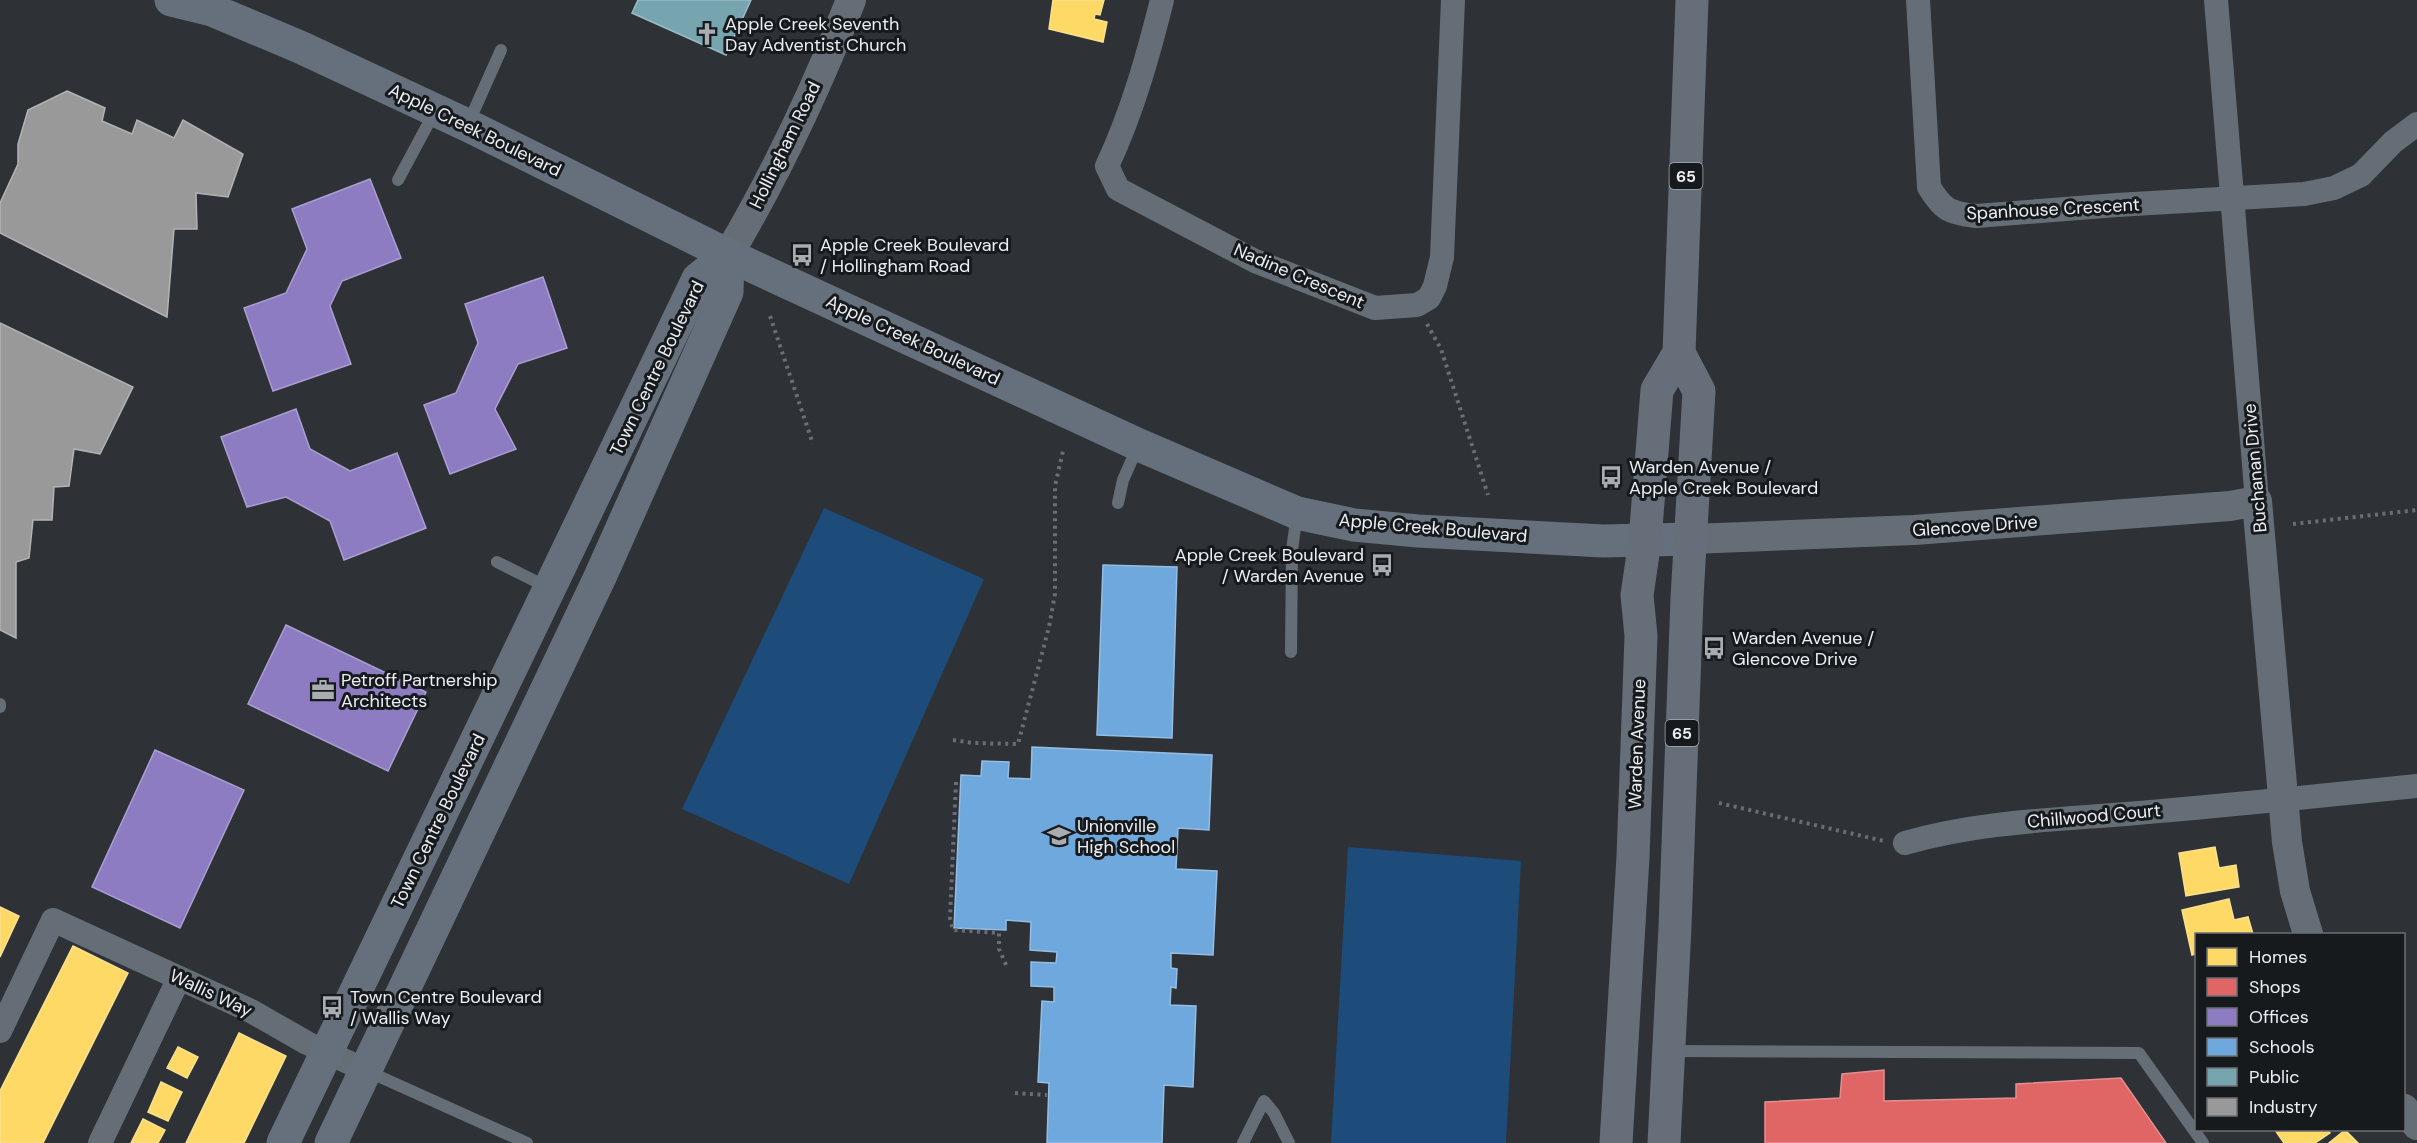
<svg xmlns="http://www.w3.org/2000/svg" width="2417" height="1143" font-family="'DM Sans',sans-serif">
  <style>
    .green { fill: #1d4c7b }
    .homes { fill: #ffd966; stroke: #f9e091; stroke-width: 1.5 }
    .shops { fill: #e06666; stroke: #e38f91; stroke-width: 1.5 }
    .offices { fill: #8e7cc3; stroke: #aa9ed2; stroke-width: 1.5 }
    .schools { fill: #6fa8dc; stroke: #94bde3; stroke-width: 1.5 }
    .public { fill: #76a5af; stroke: #99bbc4; stroke-width: 1.5 }
    .industry { fill: #999; stroke: #b2b3b4; stroke-width: 1.5 }
    .lines { fill: none; stroke-linecap: round; stroke-linejoin: round }
    .path { stroke: #696e76; stroke-width: 4; stroke-dasharray: 3 4.5; stroke-linecap: butt }
    .service { stroke: #656e77; stroke-width: 12 }
    .minor { stroke: #656e77; stroke-width: 24 }
    .tertiary { stroke: #656e77; stroke-width: 30 }
    .secondary { stroke: #66707c; stroke-width: 33 }
    .primary { stroke: #656e79; stroke-width: 33 }
    .labels { text-anchor: middle; dominant-baseline: central; stroke-width: 6; stroke-linejoin: round; paint-order: stroke }
    .shield { fill: #171a1d; stroke: #abafb4; stroke-width: 1.5 }
    .shield-label { font-size: 16px; font-weight: bold; fill: #ebeff4 }
    .poi-label { font-size: 18px; fill: #ebeff4; stroke: #171a1d; text-anchor: start }
    .street-label { font-size: 18px; fill: #ebeff4; stroke: #171a1d }
  </style>
  <rect width="100%" height="100%" fill="#2e3236"/>
  <!-- green -->
  <g class="green">
    <polygon points="824,508 984,579 849,884 682,809"/>
    <polygon points="1348,847 1521,861 1506,1143 1331,1143"/>
  </g>
  <!-- homes -->
  <g class="homes">
    <polygon points="1053,0 1104,0 1100,15 1095,14 1094,19 1107,22 1103,42 1049,29"/>
    <polygon points="2215,847 2219,868 2236,865 2239,887 2186,896 2179,853"/>
    <polygon points="2229,899 2234,920 2248,917 2253,934 2196,934 2196,954 2192,955 2182,910"/>
    <polygon points="0,907 19,916 0,957"/>
    <polygon points="73,946 128,973 43,1143 0,1143 0,1091"/>
    <polygon points="239,1033 286,1056 244,1143 186,1143"/>
    <polygon points="178,1047 198,1057 187,1078 167,1068"/>
    <polygon points="161,1082 182,1092 168,1121 148,1112"/>
    <polygon points="143,1119 165,1130 158,1143 131,1143"/>
    <polygon points="2275,1130 2327,1130 2330,1133 2315,1143 2284,1143"/>
    <polygon points="2345,1130 2358,1143 2329,1143"/>
  </g>
  <!-- shops -->
  <polygon class="shops" points="1884,1070 1884,1101 2016,1098 2016,1084 2121,1078 2166,1143 1765,1143 1765,1102 1840,1098 1842,1074"/>
  <!-- offices -->
  <g class="offices">
    <polygon points="370,179 401,258 342,281 330,306 351,364 273,391 244,308 286,293 307,249 292,209"/>
    <polygon points="543,277 567,348 518,364 495,409 516,449 450,474 424,405 456,393 478,343 465,304"/>
    <polygon points="296,409 310,449 350,471 397,453 426,528 344,560 330,521 286,497 247,507 221,437"/>
    <polygon points="286,625 426,692 388,771 248,704"/>
    <polygon points="155,750 244,790 180,928 92,887"/>
  </g>
  <!-- schools -->
  <g class="schools">
    <polygon points="1103,565 1177,567 1172,738 1097,735"/>
    <polygon points="1032,747 1212,755 1209,830 1178,828 1176,869 1217,871 1213,955 1171,953 1171,968 1177,969 1176,988 1171,987 1170,1005 1196,1006 1193,1087 1164,1085 1162,1143 1047,1143 1049,1083 1038,1082 1042,1001 1054,1002 1054,987 1031,986 1031,962 1056,963 1057,952 1030,950 1031,922 1006,920 1006,930 954,928 961,775 981,776 982,761 1009,762 1008,778 1031,779"/>
  </g>
  <!-- public -->
  <polygon class="public" points="638,0 751,0 726,55 632,13"/>
  <!-- industry -->
  <g class="industry">
    <polygon points="67,91 105,108 102,121 132,134 137,120 174,138 183,120 243,154 228,197 196,193 197,229 174,229 167,317 0,233 0,203 18,164 18,144 28,110"/>
    <polygon points="0,323 133,387 100,454 74,449 69,486 54,487 52,520 33,520 29,558 16,562 16,638 0,630"/>
  </g>
  <g class="lines">
    <!-- path -->
    <g class="path">
      <polyline points="770,316 813,444"/>
      <polyline points="1427,324 1441,349 1488,495"/>
      <polyline points="2293,524 2417,510"/>
      <polyline points="953,740 973,743 1018,744 1049,627 1055,594 1055,486 1063,451"/>
      <polyline points="956,782 950,918 953,930 999,933 999,949 1007,967"/>
      <polyline points="1719,803 1884,841"/>
      <polyline points="1015,1093 1047,1095"/>
    </g>
    <!-- service -->
    <g class="service">
      <polyline points="468,124 501,50"/>
      <polyline points="398,180 435,111"/>
      <polyline points="1118,503 1123,480 1138,446"/>
      <polyline points="497,562 549,588"/>
      <polyline points="1291,652 1292,550 1297,514"/>
      <polyline points="0,704 0,707"/>
      <polyline points="1670,1051 2139,1053 2203,1143"/>
      <polyline points="367,1071 527,1143"/>
      <polyline points="1243,1143 1264,1101 1274,1113 1289,1143"/>
    </g>
    <!-- minor -->
    <g class="minor">
      <path d="M1162 0C1148 56 1132 113 1107 166L1118 189 1255 261 1375 308 1417 305 1429 298 1435 286 1442 257 1453 0"/>
      <path d="M1918 0 1929 187C1943 210 1949 213 1976 216L2117 205 2304 194 2334 188 2361 175 2393 142 2417 124"/>
      <polyline points="2216,0 2257,501"/>
      <path d="M1905 843C1977 822 2052 820 2126 814 2223 806 2320 796 2417 786"/>
      <polyline points="0,1031 53,920 251,1011 307,1043 367,1071"/>
      <polyline points="100,1143 179,978"/>
    </g>
    <!-- tertiary -->
    <g class="tertiary">
      <path d="M728 255C776 174 817 87 851 0"/>
      <polyline points="1692,539 1914,530 2230,506 2257,501 2287,842 2295,891 2308,934"/>
      <polyline points="2404,1109 2417,1125"/>
    </g>
    <!-- secondary -->
    <g class="secondary">
      <polyline points="171,0 212,10 300,47 467,125 728,255 1139,445 1297,513 1354,525 1418,531 1603,541 1692,539"/>
      <polyline points="283,1143 698,279 728,255"/>
      <polyline points="331,1143 600,577 727,292 728,255"/>
    </g>
    <!-- primary -->
    <g class="primary">
      <polyline points="1616,1143 1633,857 1641,636 1637,595 1645,540 1657,390 1679,353 1692,0"/>
      <polyline points="1664,1143 1675,927 1687,598 1699,391 1679,353"/>
    </g>
  </g>
  <!-- icons -->
  <defs>
    <g id="church-bare" transform="scale(1.8)"><path d="M-1.2-6h2.4v3.5h3.3v2.4h-3.3V6h-2.4V-.1h-3.3v-2.4h3.3Z" fill="#a9adb2" stroke="#171a1d" stroke-width="2.5" paint-order="stroke"/></g>
    <g id="bus-bare" transform="scale(1.8)"><path d="M-5-6H5V4H4V6H2V4H-2V6H-4V4H-5ZM-3.5-4V0h7V-4ZM-3.5 1.2v1.5H-2V1.2ZM2 1.2v1.5H3.5V1.2Z" fill="#a9adb2" stroke="#171a1d" stroke-width="2.5" paint-order="stroke"/></g>
    <g id="office-bare" transform="scale(1.8)"><path d="M-6-3h4V-5.5h4V-3h4V5H-6ZM-1-4.5V-3h2v-1.5ZM-6 0V1H6V0Z" fill="#a9adb2" stroke="#171a1d" stroke-width="2.5" paint-order="stroke"/></g>
    <g id="school-bare" transform="scale(1.8)"><path d="M0-5L7-2L0 1L-7-2ZM-4 1L0 2.5L4 1V4Q0 6-4 4Z" fill="#a9adb2" stroke="#171a1d" stroke-width="2.5" paint-order="stroke"/></g>
  </defs>
  <g fill-rule="evenodd">
    <use href="#church-bare" x="707" y="34"/>
    <use href="#bus-bare" x="802" y="255"/>
    <use href="#bus-bare" x="1611" y="477"/>
    <use href="#bus-bare" x="1382" y="565"/>
    <use href="#bus-bare" x="1714" y="648"/>
    <use href="#office-bare" x="323" y="690"/>
    <use href="#school-bare" x="1059" y="836"/>
    <use href="#bus-bare" x="332" y="1007"/>
  </g>
  <g class="labels">
    <!-- shield labels -->
    <g class="shield">
      <rect x="1669.5" y="163" width="33" height="26" rx="4.5"/>
      <rect x="1665.5" y="720" width="33" height="26" rx="4.5"/>
    </g>
    <g class="shield-label">
      <text x="1686" y="176">65</text>
      <text x="1682" y="733">65</text>
    </g>
    <!-- poi labels -->
    <g class="poi-label">
      <text x="725" y="24">Apple Creek Seventh<tspan x="725" dy="21">Day Adventist Church</tspan></text>
      <text x="820" y="245">Apple Creek Boulevard<tspan x="820" dy="21">/ Hollingham Road</tspan></text>
      <text x="1629" y="467">Warden Avenue /<tspan x="1629" dy="21">Apple Creek Boulevard</tspan></text>
      <text x="1364" y="555" text-anchor="end">Apple Creek Boulevard<tspan x="1364" dy="21">/ Warden Avenue</tspan></text>
      <text x="1732" y="638">Warden Avenue /<tspan x="1732" dy="21">Glencove Drive</tspan></text>
      <text x="341" y="680">Petroff Partnership<tspan x="341" dy="21">Architects</tspan></text>
      <text x="1077" y="826">Unionville<tspan x="1077" dy="21">High School</tspan></text>
      <text x="350" y="997">Town Centre Boulevard<tspan x="350" dy="21">/ Wallis Way</tspan></text>
    </g>
    <!-- street labels -->
    <g class="street-label">
      <text transform="translate(475 130) rotate(26)">Apple Creek Boulevard</text>
      <text transform="translate(785 145) rotate(-64)">Hollingham Road</text>
      <text transform="translate(2053 209) rotate(-3)">Spanhouse Crescent</text>
      <text transform="translate(1299 276) rotate(23)">Nadine Crescent</text>
      <text transform="translate(913 340) rotate(25)">Apple Creek Boulevard</text>
      <text transform="translate(657 368) rotate(-64)">Town Centre Boulevard</text>
      <text transform="translate(2255 468) rotate(-95)">Buchanan Drive</text>
      <text transform="translate(1975 526) rotate(-4)">Glencove Drive</text>
      <text transform="translate(1433 528) rotate(5)">Apple Creek Boulevard</text>
      <text transform="translate(1637 744) rotate(-88)">Warden Avenue</text>
      <text transform="translate(2094 816) rotate(-5)">Chillwood Court</text>
      <text transform="translate(438 821) rotate(-64)">Town Centre Boulevard</text>
      <text transform="translate(211 993) rotate(25)">Wallis Way</text>
    </g>
  </g>
  <!-- legend -->
  <rect x="2195" y="933" width="210" height="198" fill="#171a1d" stroke="#6c6f73" stroke-width="1.5"/>
  <rect x="2207" y="948" width="30" height="18" fill="#ffd966" stroke="#6c6f73" stroke-width="1.5"/>
  <text x="2249" y="963" font-size="18" fill="#ebeff4">Homes</text>
  <rect x="2207" y="978" width="30" height="18" fill="#e06666" stroke="#6c6f73" stroke-width="1.5"/>
  <text x="2249" y="993" font-size="18" fill="#ebeff4">Shops</text>
  <rect x="2207" y="1008" width="30" height="18" fill="#8e7cc3" stroke="#6c6f73" stroke-width="1.5"/>
  <text x="2249" y="1023" font-size="18" fill="#ebeff4">Offices</text>
  <rect x="2207" y="1038" width="30" height="18" fill="#6fa8dc" stroke="#6c6f73" stroke-width="1.5"/>
  <text x="2249" y="1053" font-size="18" fill="#ebeff4">Schools</text>
  <rect x="2207" y="1068" width="30" height="18" fill="#76a5af" stroke="#6c6f73" stroke-width="1.5"/>
  <text x="2249" y="1083" font-size="18" fill="#ebeff4">Public</text>
  <rect x="2207" y="1098" width="30" height="18" fill="#999999" stroke="#6c6f73" stroke-width="1.5"/>
  <text x="2249" y="1113" font-size="18" fill="#ebeff4">Industry</text>
</svg>
